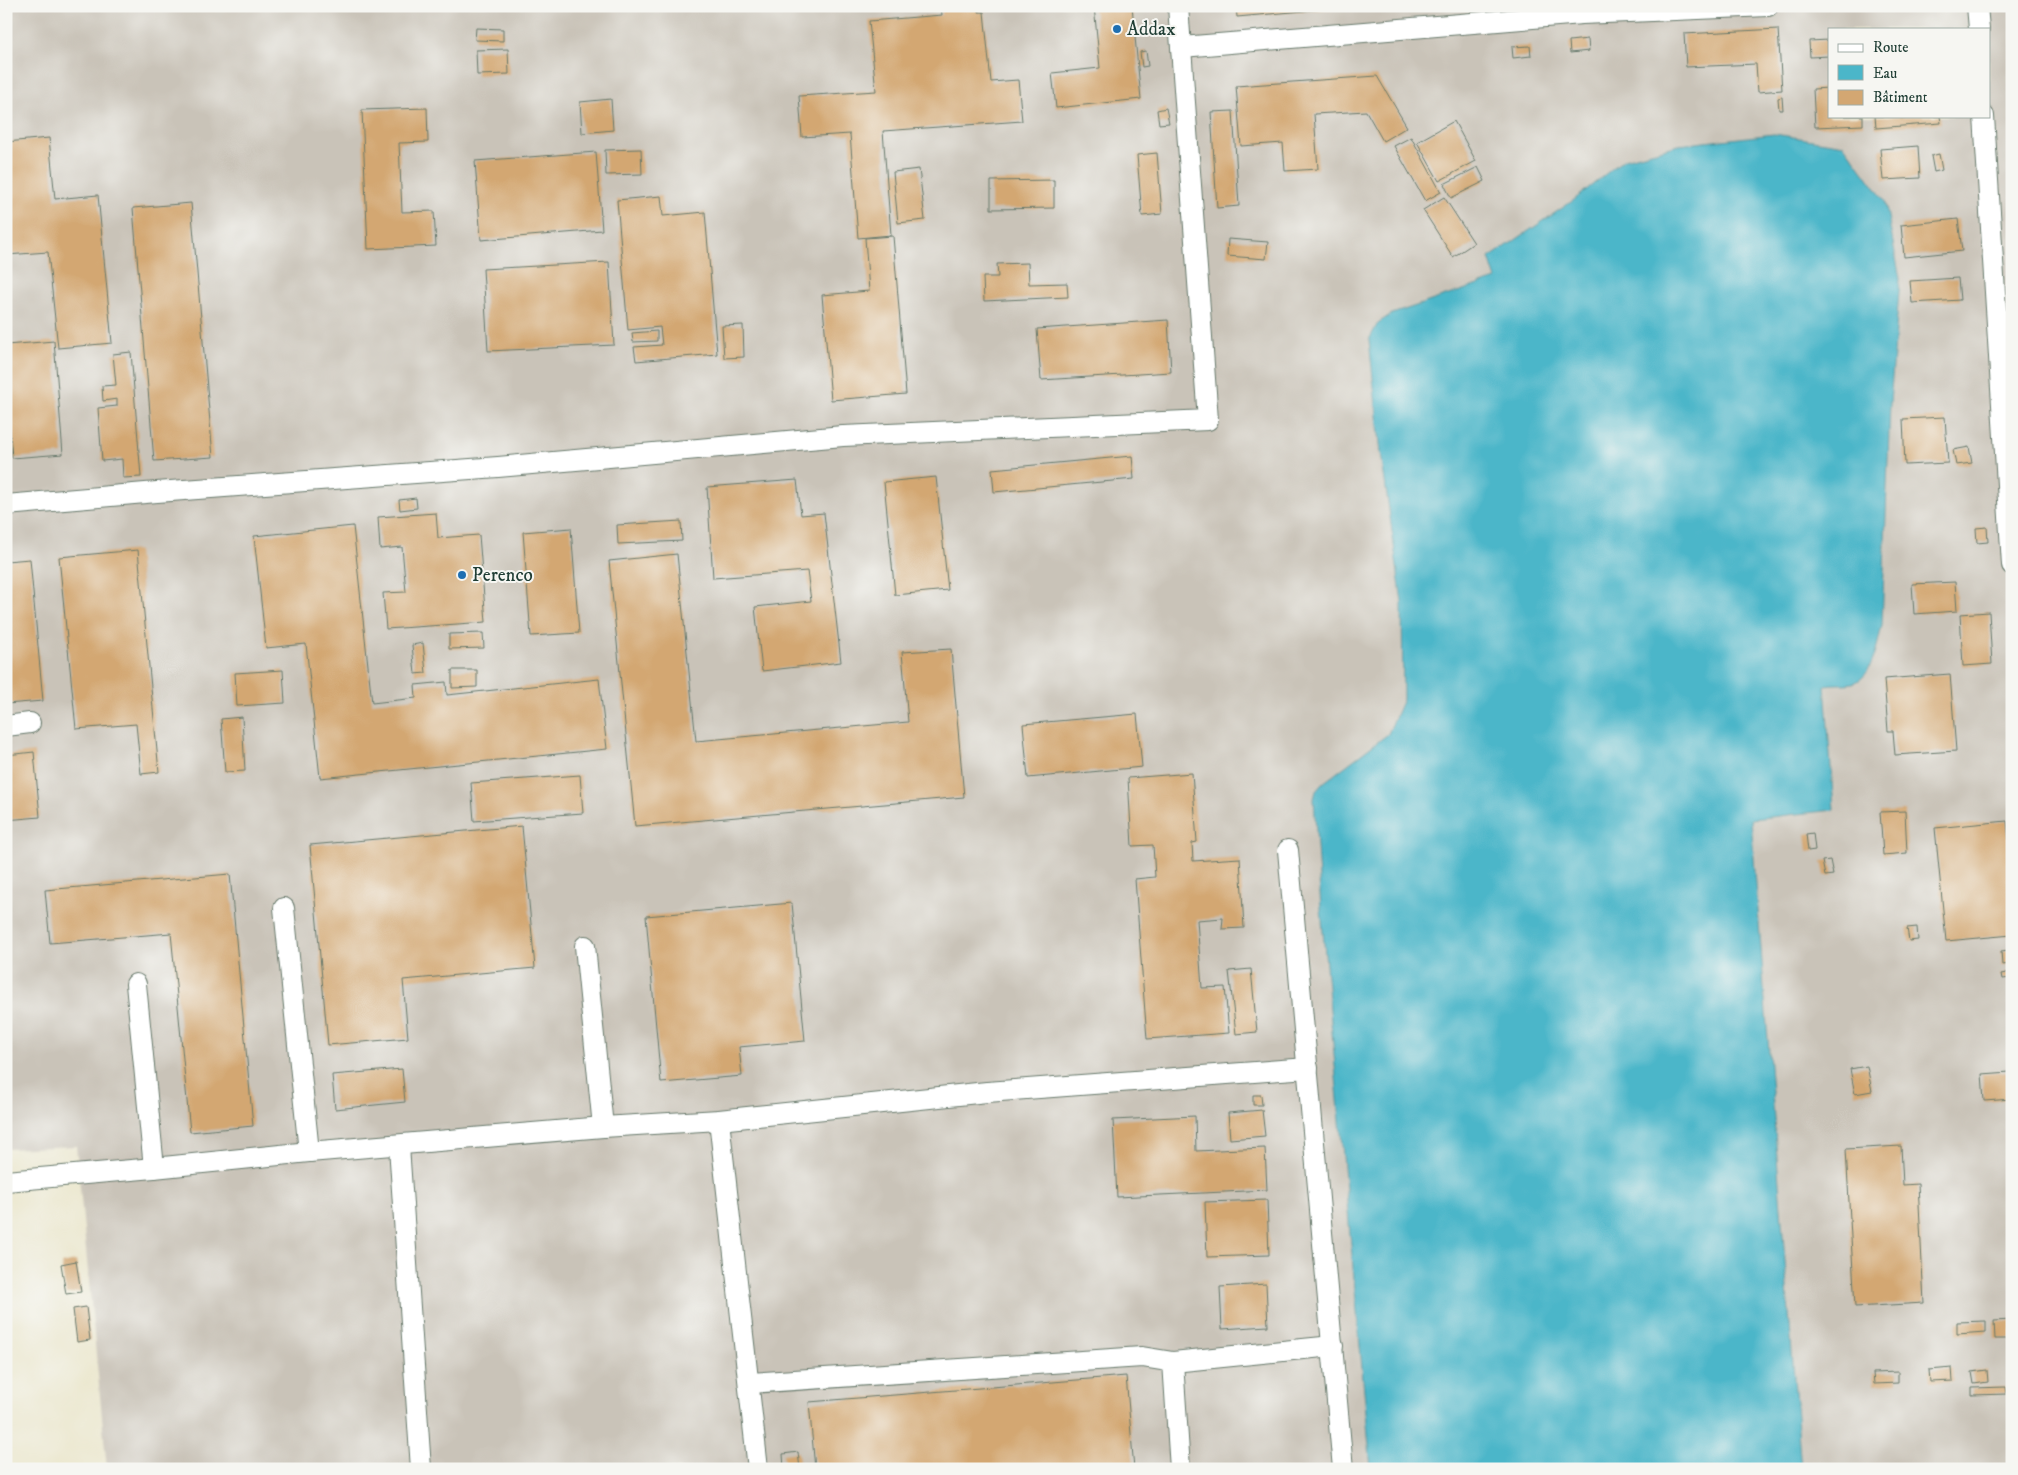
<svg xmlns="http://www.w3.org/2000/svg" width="2018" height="1475" font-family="'IM FELL DW Pica',serif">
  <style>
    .industrial { fill: #c9c3b8; fill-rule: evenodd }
    .water { fill: #4bb6c9; stroke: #357a7e }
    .building { fill: #d3a772 }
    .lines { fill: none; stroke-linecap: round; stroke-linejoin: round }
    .minor-casing { stroke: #67796b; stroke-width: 22 }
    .minor { stroke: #fff; stroke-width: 20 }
    .poi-dot { fill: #1f6fb2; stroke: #f6f6f2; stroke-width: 2 }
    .labels { text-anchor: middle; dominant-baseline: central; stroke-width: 4; stroke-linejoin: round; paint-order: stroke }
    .poi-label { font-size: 19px; fill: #1f3d34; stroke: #f6f6f2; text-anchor: start }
  </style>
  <rect width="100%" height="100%" fill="#f6f6f2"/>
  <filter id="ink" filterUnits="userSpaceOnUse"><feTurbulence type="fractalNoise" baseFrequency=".02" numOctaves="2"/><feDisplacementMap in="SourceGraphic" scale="10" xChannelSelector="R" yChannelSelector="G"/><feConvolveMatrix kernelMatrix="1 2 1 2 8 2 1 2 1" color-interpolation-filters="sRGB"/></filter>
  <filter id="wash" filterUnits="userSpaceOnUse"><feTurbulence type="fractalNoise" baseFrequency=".0096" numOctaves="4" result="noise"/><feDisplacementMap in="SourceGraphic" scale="20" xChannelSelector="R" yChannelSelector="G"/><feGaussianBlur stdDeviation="1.12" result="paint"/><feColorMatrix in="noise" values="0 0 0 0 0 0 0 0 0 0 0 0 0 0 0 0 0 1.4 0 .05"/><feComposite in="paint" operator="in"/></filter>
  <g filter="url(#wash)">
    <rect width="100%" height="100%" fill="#ece8d0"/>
    <!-- industrial -->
    <path class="industrial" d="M6 6H2012V1469H1801L1751 818 1834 810 1825 684 1854 683 1882 625 1890 403 1900 279 1774 134 1679 145 1624 159 1574 200 1496 279 1392 314 1369 340 1381 453 1402 602 1403 699 1389 734 1357 759 1314 799 1321 909 1371 1469H107L76 1146 6 1149ZM1829 29H1989V116H1829Z"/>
    <!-- water -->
    <path class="water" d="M1774 134 1844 145 1885 201 1900 279 1890 403 1882 625C1878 641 1873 678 1853 683 1844 685 1834 683 1825 685L1834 810 1751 819 1801 1469H1371L1321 909 1314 799 1316 791 1323 783 1388 734 1403 699 1402 602 1381 453 1369 340 1378 323 1392 314 1496 279 1489 258 1574 200 1624 159 1679 145Z"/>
    <g id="blocks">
      <!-- building -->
      <g class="building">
        <polygon points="941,6 979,6 979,12 984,12 991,82 1018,80 1022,121 883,131 891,235 858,238 850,134 802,137 799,96 876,91 869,21 942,15"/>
        <polygon points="1094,6 1132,6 1141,99 1056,108 1052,73 1100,68"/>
        <polygon points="1236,6 1337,6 1337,8 1237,17"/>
        <polygon points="476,28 503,29 503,41 475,40"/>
        <polygon points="1778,29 1782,90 1758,92 1756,64 1686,67 1684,34"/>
        <polygon points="1588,39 1589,51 1570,53 1569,41"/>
        <polygon points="1829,40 1829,56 1810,57 1809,41"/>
        <polygon points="1530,46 1531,56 1513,58 1512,47"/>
        <polygon points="508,49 509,74 477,75 476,50"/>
        <polygon points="1146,51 1148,66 1142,67 1140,52"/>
        <polygon points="1377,76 1407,127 1383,141 1366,111 1314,114 1318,169 1285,171 1283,143 1241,146 1236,86"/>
        <polygon points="1829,88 1829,116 1863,116 1863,125 1815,127 1813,89"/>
        <polygon points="1782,97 1783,110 1779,110 1778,98"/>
        <polygon points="611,99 613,130 582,133 580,102"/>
        <polygon points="427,108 428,142 399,143 402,212 434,211 436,246 368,249 362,110"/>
        <polygon points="1166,108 1169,123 1159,124 1157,110"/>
        <polygon points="1233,111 1239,206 1217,208 1211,112"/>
        <polygon points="1875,116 1940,116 1941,123 1876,128"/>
        <polygon points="1454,121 1476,161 1439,181 1417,142"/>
        <polygon points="1411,137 1441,192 1425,201 1394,146"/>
        <polygon points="49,138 55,199 98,195 112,343 58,348 48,252 6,255 6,142"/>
        <polygon points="1918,146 1920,178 1883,180 1880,149"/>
        <polygon points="641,149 642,174 606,175 605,150"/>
        <polygon points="596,152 602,230 481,240 475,161"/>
        <polygon points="1157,153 1162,214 1142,216 1137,155"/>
        <polygon points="1939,154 1942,170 1934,172 1931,156"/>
        <polygon points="1478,167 1485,181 1451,198 1444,184"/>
        <polygon points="919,169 925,220 898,223 893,172"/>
        <polygon points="1054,180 1054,208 991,209 991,181"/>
        <polygon points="661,196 663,216 705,212 717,354 636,361 634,347 662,345 660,327 628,330 617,200"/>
        <polygon points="1444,197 1474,243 1453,257 1423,210"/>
        <polygon points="191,203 213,457 154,461 133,208"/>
        <polygon points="1958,219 1962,251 1904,257 1901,225"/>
        <polygon points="893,236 906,394 831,400 822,295 869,291 865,238"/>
        <polygon points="1228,239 1268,242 1266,259 1227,256"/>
        <polygon points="609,262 614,345 488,351 483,269"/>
        <polygon points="1028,263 1029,284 1067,283 1068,297 984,301 983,277 998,277 997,264"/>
        <polygon points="1958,278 1960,300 1912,303 1910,281"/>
        <polygon points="1168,320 1171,372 1041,380 1037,329"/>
        <polygon points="743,325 744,357 724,358 722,326"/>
        <polygon points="657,331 657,341 633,342 632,333"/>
        <polygon points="54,341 63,454 12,458 6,384 6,345"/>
        <polygon points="131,352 141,477 123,478 122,459 102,461 98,408 117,406 117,399 103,401 102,386 116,385 113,354"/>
        <polygon points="1945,417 1948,463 1905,465 1903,419"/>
        <polygon points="1969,447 1972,463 1956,465 1953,450"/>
        <polygon points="1132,456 1134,479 994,492 992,469"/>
        <polygon points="936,477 948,590 895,595 884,482"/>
        <polygon points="797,480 801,515 824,513 841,662 762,671 755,607 811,601 807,571 713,578 707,487"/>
        <polygon points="416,498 417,508 400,510 399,500"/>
        <polygon points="436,513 438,538 479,535 486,622 386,629 383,593 406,592 402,547 380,549 378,517"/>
        <polygon points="681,521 682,541 618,544 617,525"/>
        <polygon points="353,526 372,703 416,698 415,685 446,682 447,695 599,679 607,749 320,778 306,644 266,648 254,536"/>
        <polygon points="1987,527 1988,542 1977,543 1976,528"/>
        <polygon points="571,528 579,633 531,636 523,532"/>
        <polygon points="138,550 159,772 141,774 136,724 76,729 59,557"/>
        <polygon points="677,554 696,741 908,722 902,652 951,649 964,797 635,826 609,561"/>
        <polygon points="30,559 43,701 6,704 6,621 11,621 6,561"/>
        <polygon points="1955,582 1957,611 1914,614 1912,584"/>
        <polygon points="1989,612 1992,664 1963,666 1960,614"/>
        <polygon points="483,633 484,648 449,649 449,634"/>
        <polygon points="423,643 426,673 415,674 412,645"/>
        <polygon points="283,670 285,703 237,706 235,673"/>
        <polygon points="452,670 477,670 477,687 452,688"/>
        <polygon points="1950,674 1956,751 1895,755 1893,731 1888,731 1884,679"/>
        <polygon points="1137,714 1142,767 1028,778 1023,724"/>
        <polygon points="242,717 245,771 225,772 221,719"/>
        <polygon points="34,752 40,817 6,820 6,755"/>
        <polygon points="1192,773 1197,842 1192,843 1193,861 1240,858 1244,928 1222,929 1223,918 1197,920 1202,988 1225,987 1229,1033 1147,1039 1135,879 1155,877 1153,845 1132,846 1128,778"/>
        <polygon points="580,775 583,813 474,821 471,783"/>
        <polygon points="1905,811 1907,853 1883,855 1880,812"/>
        <polygon points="2007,821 2012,869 2012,935 1946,941 1935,828"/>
        <polygon points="522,826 535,968 403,980 408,1038 328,1045 310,845"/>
        <polygon points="1813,833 1815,850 1808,851 1806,834"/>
        <polygon points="1830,860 1833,875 1825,876 1822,861"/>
        <polygon points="230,874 253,1126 190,1132 171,933 50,943 45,890"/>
        <polygon points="792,903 805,1041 739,1047 742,1076 661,1083 646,916"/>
        <polygon points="1917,927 1918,940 1909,941 1907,928"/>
        <polygon points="2009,950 2011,964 2002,965 2001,951"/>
        <polygon points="1251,969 1257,1032 1236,1034 1229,971"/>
        <polygon points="2011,972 2012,978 2002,979 2001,974"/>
        <polygon points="1867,1066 1872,1091 1855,1094 1850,1069"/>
        <polygon points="402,1069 405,1102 335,1109 332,1075"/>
        <polygon points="2010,1072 2012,1099 1984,1101 1982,1074"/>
        <polygon points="1253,1095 1261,1095 1262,1105 1253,1105"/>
        <polygon points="1262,1110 1265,1136 1230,1139 1228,1113"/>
        <polygon points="1195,1116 1196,1151 1265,1148 1267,1190 1117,1197 1113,1120"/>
        <polygon points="1901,1146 1903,1185 1918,1184 1924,1303 1855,1307 1846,1149"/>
        <polygon points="1267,1200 1269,1255 1207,1257 1205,1202"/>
        <polygon points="76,1261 81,1292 66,1294 61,1264"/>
        <polygon points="1266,1284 1268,1326 1222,1329 1220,1287"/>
        <polygon points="86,1307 90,1340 77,1342 73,1309"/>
        <polygon points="2012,1320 2012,1339 1995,1339 1994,1321"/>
        <polygon points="1986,1321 1986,1332 1957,1334 1957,1322"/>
        <polygon points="1952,1368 1953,1381 1930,1382 1929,1370"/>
        <polygon points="1987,1370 1988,1382 1974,1384 1972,1372"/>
        <polygon points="1898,1372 1898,1383 1874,1384 1873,1373"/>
        <polygon points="1126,1376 1134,1469 815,1469 809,1402"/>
        <polygon points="2006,1387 2007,1394 1972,1395 1972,1388"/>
        <polygon points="798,1452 800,1469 784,1469 783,1454"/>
      </g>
    </g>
  </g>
  <g filter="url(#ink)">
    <use href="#blocks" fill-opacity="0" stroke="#67796b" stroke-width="1"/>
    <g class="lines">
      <!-- minor casing -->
      <g class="minor-casing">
        <g id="minor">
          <polyline points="1977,6 1979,29"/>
          <polyline points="1182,47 1582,14 1768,6"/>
          <polyline points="1984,116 2012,565"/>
          <polyline points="6,505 157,492 498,467 843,436 1208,420 1178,6"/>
          <polyline points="6,726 30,723"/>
          <polyline points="1288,850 1343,1469"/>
          <polyline points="284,908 309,1152"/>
          <polyline points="585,946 603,1127"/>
          <polyline points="136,984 154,1168"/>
          <polyline points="719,1120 758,1469"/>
          <polyline points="399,1146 421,1469"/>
          <polyline points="6,1181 154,1168 309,1152 603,1127 719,1120 987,1092 1308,1068"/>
          <polyline points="1173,1362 1180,1469"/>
          <polyline points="750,1383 1142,1357 1173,1362 1333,1346"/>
        </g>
      </g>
      <!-- minor -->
      <use href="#minor" class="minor"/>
    </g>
  </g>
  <!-- markers -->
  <g class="poi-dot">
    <circle cx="1117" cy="29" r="5"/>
    <circle cx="462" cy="575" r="5"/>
  </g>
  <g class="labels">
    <!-- poi labels -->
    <g class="poi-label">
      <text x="1127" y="29">Addax</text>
      <text x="472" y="575">Perenco</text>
    </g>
  </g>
  <!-- margin -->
  <rect width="2018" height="1475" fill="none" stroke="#f6f6f2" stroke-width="25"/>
  <!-- legend -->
  <rect x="1828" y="28" width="162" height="90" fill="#f6f6f2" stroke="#a0aca6"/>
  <rect x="1838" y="44" width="25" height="8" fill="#ffffff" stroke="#a0aca6"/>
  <text x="1873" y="52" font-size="15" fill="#1f3d34">Route</text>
  <rect x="1838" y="65" width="25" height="15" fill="#4bb6c9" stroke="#a0aca6"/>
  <text x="1873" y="78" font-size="15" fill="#1f3d34">Eau</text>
  <rect x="1838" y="90" width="25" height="15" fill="#d3a772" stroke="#a0aca6"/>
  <text x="1873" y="102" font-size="15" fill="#1f3d34">Bâtiment</text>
</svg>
